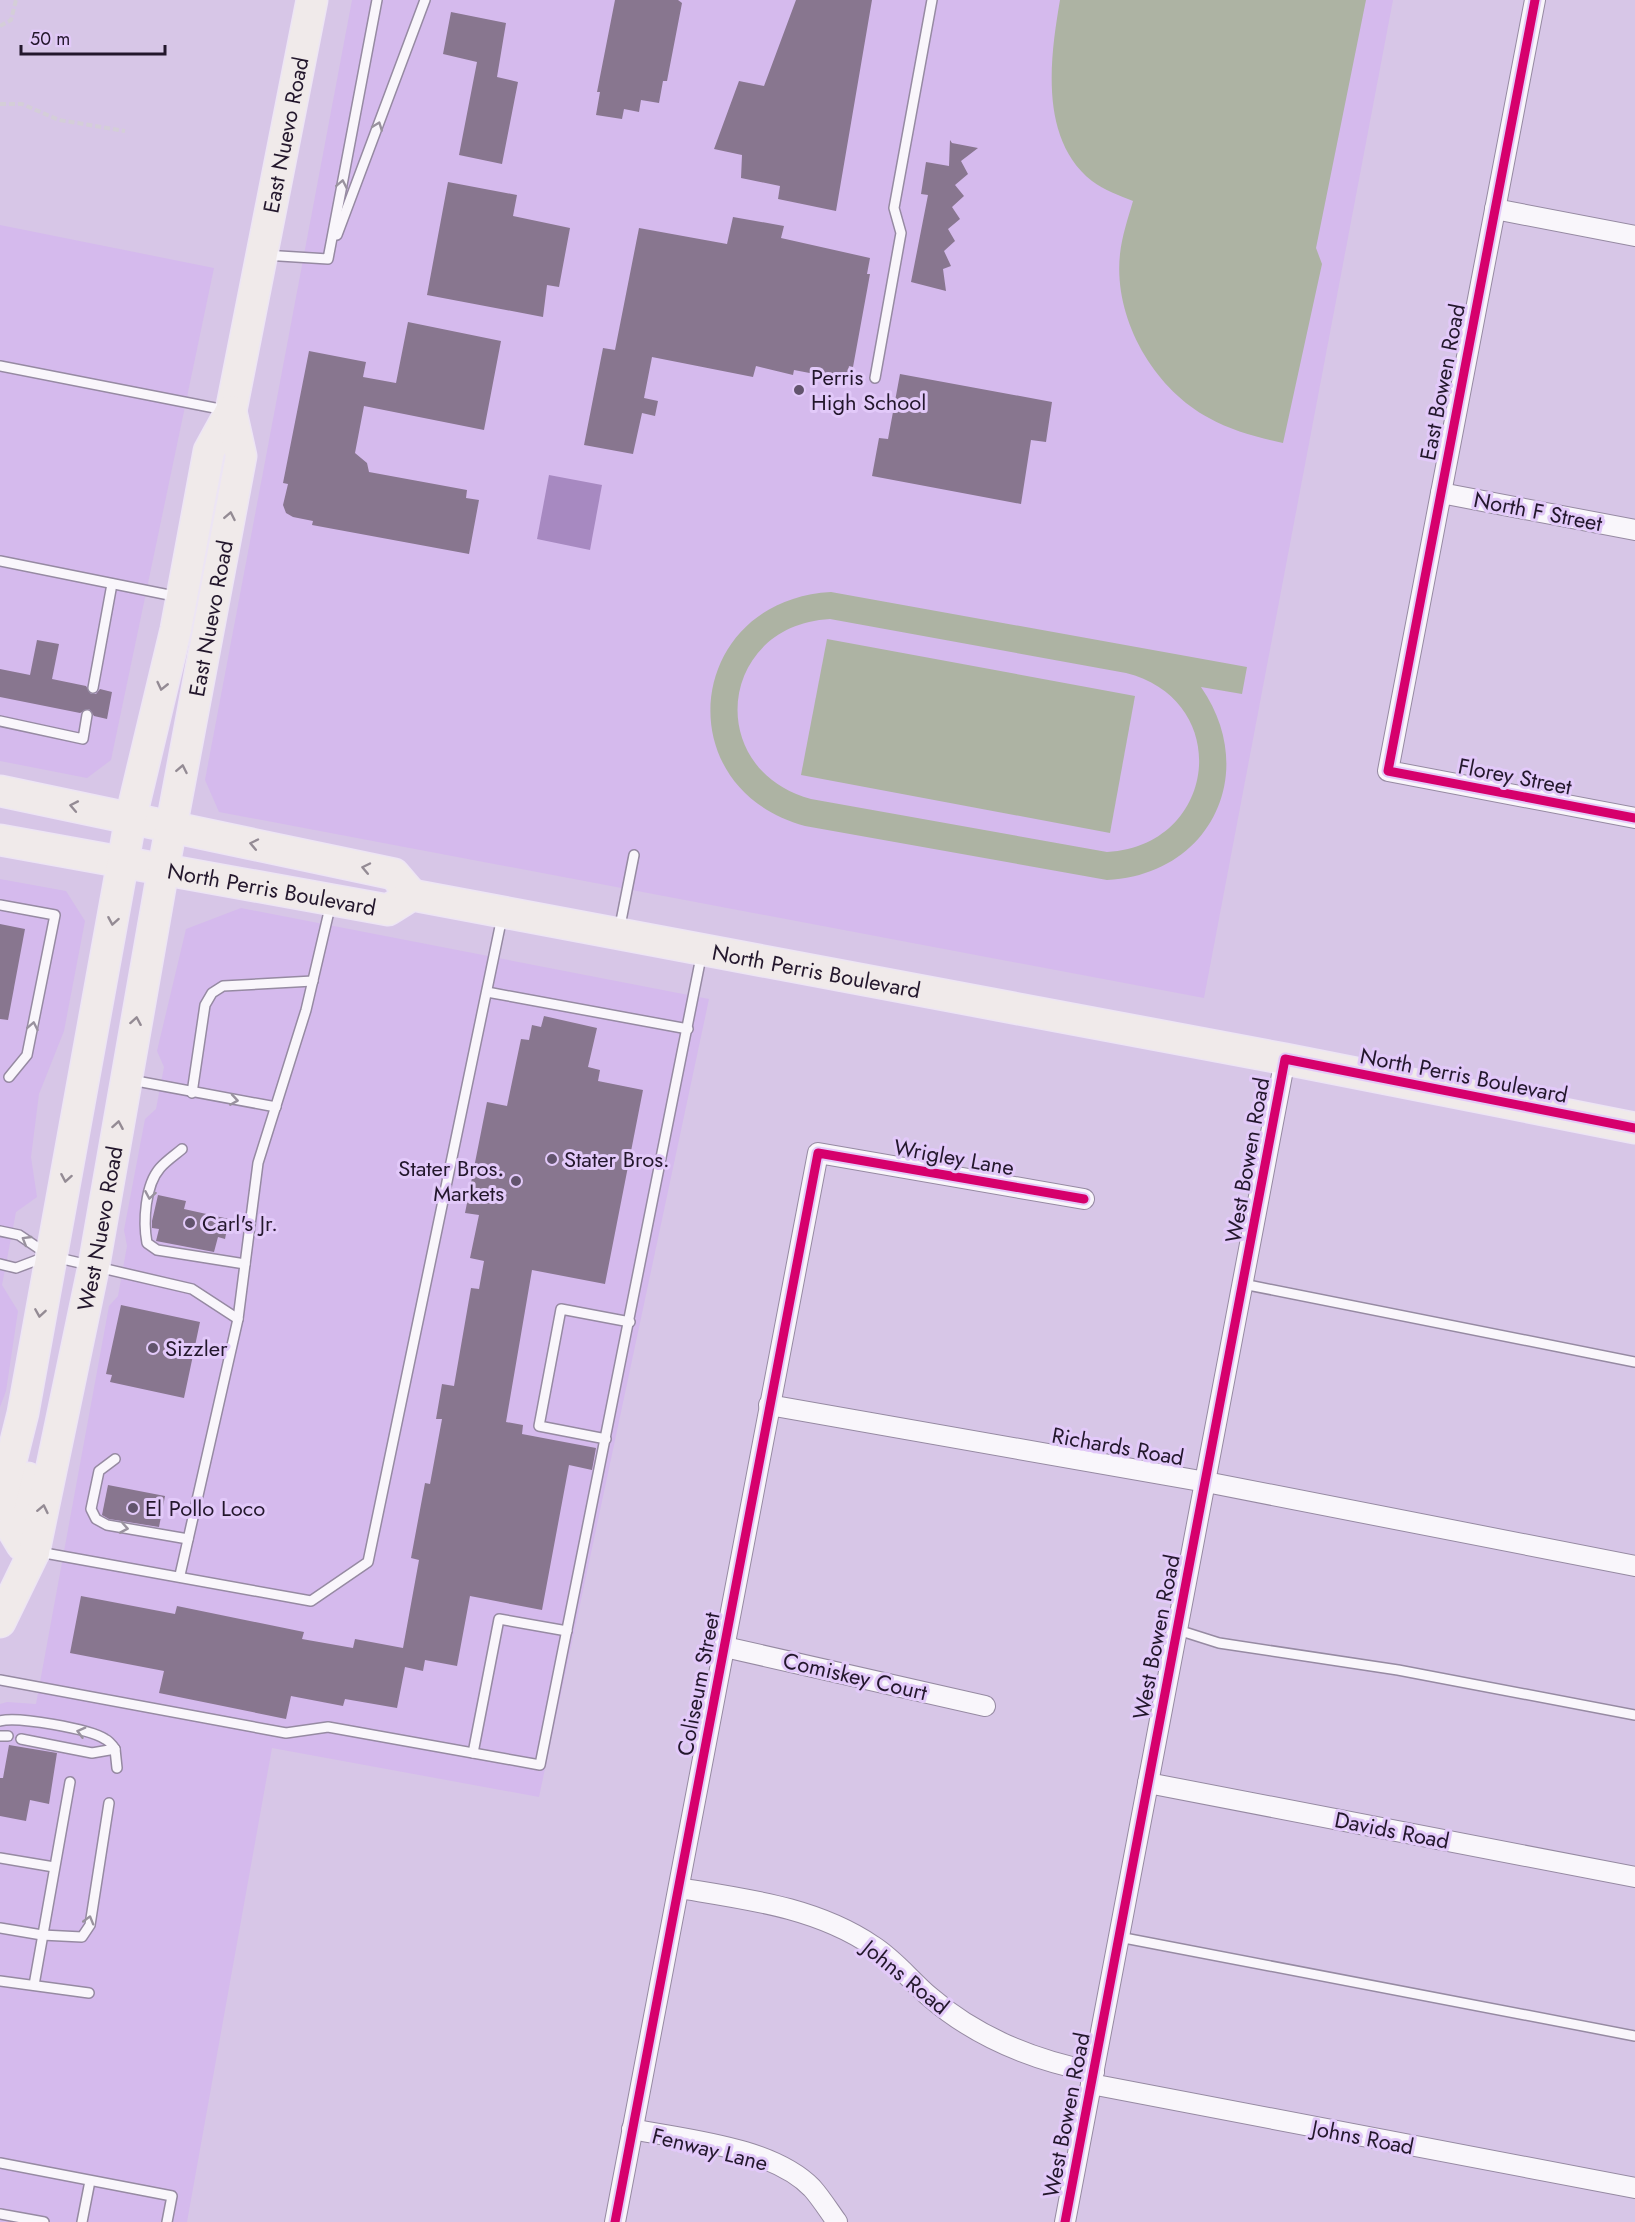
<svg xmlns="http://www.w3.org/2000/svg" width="1635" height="2222" font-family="Jost,sans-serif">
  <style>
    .built { fill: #d5baed }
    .green { fill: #adb3a3; fill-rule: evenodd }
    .water { fill: #a789c1 }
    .building { fill: #88768f }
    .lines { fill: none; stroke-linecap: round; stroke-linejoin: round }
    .service-casing { stroke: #968aa2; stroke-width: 12 }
    .minor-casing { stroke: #968aa2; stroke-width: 22 }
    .primary-casing { stroke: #ede5f4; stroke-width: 33 }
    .path { stroke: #d4ced8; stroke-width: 4; stroke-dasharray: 6 3; stroke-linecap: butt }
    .service { stroke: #f9f6fb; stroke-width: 9 }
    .minor { stroke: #f9f6fb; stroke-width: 20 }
    .primary { stroke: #f0eaea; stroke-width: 30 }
    .cycleway-casing { stroke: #e2c9f9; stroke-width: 13 }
    .cycleway { stroke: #d6006c; stroke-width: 9 }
    .oneway { stroke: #99929e }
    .oneway2 { stroke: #948b94 }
    .poi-dot { fill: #62546d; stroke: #e2c9f9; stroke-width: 2 }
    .labels { text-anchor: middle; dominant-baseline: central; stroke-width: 6; stroke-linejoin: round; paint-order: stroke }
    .street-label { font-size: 22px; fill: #23172c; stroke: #e2c9f9 }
    .poi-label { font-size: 22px; fill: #23172c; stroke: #e2c9f9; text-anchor: start }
  </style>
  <rect width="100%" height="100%" fill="#d7c6e7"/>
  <!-- built -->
  <g class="built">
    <polygon points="352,0 1393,0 1204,998 219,812 205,780"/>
    <polygon points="0,225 214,268 111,760 87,778 0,761"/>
    <polygon points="0,879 66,891 85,921 64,1031 39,1094 31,1157 37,1197 16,1212 2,1285 18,1311 6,1391 0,1407"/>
    <polygon points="241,908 709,999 539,1797 272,1748 187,2222 0,2222 0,1704 7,1702 36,1704 109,1306 118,1296 127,1246 124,1230 145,1119 156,1109 164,1067 157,1051 186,929"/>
  </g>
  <!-- green -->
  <g class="green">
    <path d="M1060 0H1366L1316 248 1322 264 1283 443C1257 437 1232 431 1209 418 1153 388 1113 318 1120 254 1122 236 1128 218 1133 201 1120 196 1104 190 1092 181 1039 139 1050 58 1060 0Z"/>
    <path d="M831 592 1247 667 1242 694 1201 687C1260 772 1211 875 1107 880L805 826C665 788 686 600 831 592ZM830 619 1126 673C1234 700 1218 846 1107 852L811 799C703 770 718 625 830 619Z"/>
    <polygon points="827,639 1135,696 1110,833 801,775"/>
  </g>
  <!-- water -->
  <polygon class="water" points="549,475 602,485 590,550 537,539"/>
  <!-- building -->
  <g class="building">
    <polygon points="615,0 678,0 682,3 667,81 663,81 659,103 641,100 639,112 624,109 622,119 596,115 600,92 597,92"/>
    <polygon points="796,0 872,0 836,211 778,199 780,186 741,178 742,155 714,149 739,81 764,86"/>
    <polygon points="451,12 506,23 497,77 518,82 502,164 459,155 477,62 443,54"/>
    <polygon points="950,140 952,143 978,148 961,161 968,174 955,185 964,196 952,207 960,219 948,229 955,241 944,251 951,266 943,269 946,291 911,282 928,195 921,194 926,162 949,166"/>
    <polygon points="448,182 517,195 513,216 570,228 559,287 547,285 543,317 427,295"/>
    <polygon points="733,217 784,226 781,238 870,258 867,274 870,274 853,367 849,366 846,380 794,370 793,375 756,366 753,377 652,357 644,398 658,401 655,416 642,413 633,454 584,445 603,348 615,350 639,228 727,244"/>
    <polygon points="408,322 501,341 484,430 364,406 355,453 367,463 369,472 467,490 466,498 479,500 469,554 312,525 313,521 293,517 286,513 283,505 288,484 283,483 309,351 366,362 363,377 396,383"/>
    <polygon points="900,374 1052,402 1046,442 1031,440 1021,504 872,476 879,438 888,439"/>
    <polygon points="37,640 59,644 52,679 86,686 91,694 96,694 100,689 112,692 107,719 94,716 89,709 80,713 0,697 0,669 30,675"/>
    <polygon points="0,924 25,929 8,1020 0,1019"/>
    <polygon points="544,1016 597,1028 588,1067 600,1070 598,1081 643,1090 605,1284 532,1270 506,1422 523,1425 522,1434 596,1448 592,1470 569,1465 542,1610 470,1596 457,1666 425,1660 423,1671 405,1667 397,1708 345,1699 343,1706 291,1696 286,1719 159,1693 164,1671 70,1653 81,1596 175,1614 177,1606 304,1632 302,1639 353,1648 355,1639 403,1648 419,1560 411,1558 425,1483 430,1484 442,1419 436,1419 442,1384 454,1386 471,1288 479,1289 484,1261 470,1258 479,1215 465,1213 487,1102 507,1106 521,1039 529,1040 532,1025 541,1027"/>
    <polygon points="158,1195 186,1201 184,1209 229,1219 225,1239 218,1237 214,1252 156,1241 159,1229 152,1228 152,1221"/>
    <polygon points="121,1305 200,1322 184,1398 110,1382 112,1375 106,1374"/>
    <polygon points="108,1485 165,1496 159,1527 109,1519 102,1515"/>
    <polygon points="9,1745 57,1753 49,1804 30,1800 26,1821 0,1816 0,1778 3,1778"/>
  </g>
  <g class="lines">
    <!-- service casing -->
    <g class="service-casing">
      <g id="service">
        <polyline points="337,235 425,0"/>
        <polyline points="264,255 328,259 377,0"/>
        <polyline points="0,366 225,410"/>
        <polyline points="875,378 901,233 894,208 932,0"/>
        <polyline points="0,561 179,597"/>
        <polyline points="93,688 112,584"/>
        <polyline points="0,721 83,739 87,715"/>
        <polyline points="0,905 55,915 27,1055 9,1077"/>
        <polyline points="619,931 634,855"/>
        <polyline points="487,992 688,1029"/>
        <polyline points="131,1080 276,1107"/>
        <polyline points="192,1093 205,1005 212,993 223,986 313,981"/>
        <path d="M182 1149C175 1155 166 1161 160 1168 145 1185 143 1222 147 1243L157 1250 245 1264"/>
        <polyline points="0,1231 19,1235 50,1256 192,1289 238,1319"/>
        <polyline points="0,1264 16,1268 45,1257"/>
        <polyline points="1243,1284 1635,1362"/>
        <polyline points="606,1439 539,1426 561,1309 630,1322"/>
        <polyline points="115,1459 99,1471 91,1509 96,1519 107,1525 188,1539"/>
        <polyline points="39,1552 311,1601 368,1562 502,917"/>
        <polyline points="180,1575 238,1319 258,1163 306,1010 331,903"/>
        <polyline points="1178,1630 1219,1643 1398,1670 1635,1715"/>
        <polyline points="0,1680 286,1733 328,1727 540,1765 702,952"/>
        <path d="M0 1721C17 1716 90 1729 105 1739 109 1741 113 1746 115 1749L117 1768"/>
        <polyline points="0,1736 8,1736"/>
        <polyline points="21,1739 92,1753 115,1749"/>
        <polyline points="473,1753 499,1619 567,1631"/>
        <polyline points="0,1858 54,1867"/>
        <polyline points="0,1928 42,1935 82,1937 90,1925 109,1803"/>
        <polyline points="1119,1937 1635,2036"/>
        <polyline points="0,1981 89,1993"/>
        <polyline points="34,1985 70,1782"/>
        <polyline points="0,2163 172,2196 167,2222"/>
        <polyline points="0,2214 44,2222"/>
        <polyline points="82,2222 90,2181"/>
      </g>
    </g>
    <!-- minor casing -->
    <g class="minor-casing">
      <g id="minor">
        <polyline points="1535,0 1388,771 1635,818"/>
        <polyline points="1495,209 1635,236"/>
        <polyline points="1441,493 1635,530"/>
        <polyline points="769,1405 1206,1482 1635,1566"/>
        <polyline points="725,1647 985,1706"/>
        <polyline points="1148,1783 1635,1877"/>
        <path d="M679 1888C745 1899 816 1907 873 1946 895 1960 911 1981 930 1997 977 2038 1033 2060 1094 2072"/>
        <polyline points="1091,2084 1635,2188"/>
        <path d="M632 2129C687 2140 772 2147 812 2188 821 2198 829 2211 837 2222"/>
        <polyline points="615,2222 818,1153 1084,1199"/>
        <polyline points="1065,2222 1285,1059"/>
      </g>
    </g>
    <!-- primary casing -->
    <g class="primary-casing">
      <g id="primary">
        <polyline points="0,791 394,874 412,895"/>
        <path id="s1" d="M0 840 388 910 412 895 1285 1059 1635 1128"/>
        <polyline points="28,1478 13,1530 22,1545 34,1552"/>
        <path id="s2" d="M0 1505 23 1413 131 817 176 629 209 451 231 411 312 0"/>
        <path id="s3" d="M0 1622 34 1552 94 1265 163 871 241 456 231 411"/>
      </g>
    </g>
    <!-- path -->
    <g class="path">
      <polyline points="0,26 11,20 16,0"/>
      <polyline points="0,104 22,104 59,120 125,131"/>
    </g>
    <!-- service -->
    <use href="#service" class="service"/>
    <!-- minor -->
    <use href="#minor" class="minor"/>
    <!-- primary -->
    <use href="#primary" class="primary"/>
    <!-- cycleway casing -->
    <g class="cycleway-casing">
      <g id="cycleway">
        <polyline points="1535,0 1388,771 1635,818"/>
        <polyline points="615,2222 818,1153 1084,1199"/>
        <polyline points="1065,2222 1285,1059 1635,1128"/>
      </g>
    </g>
    <!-- cycleway -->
    <use href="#cycleway" class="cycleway"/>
  </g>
  <!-- one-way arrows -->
  <defs><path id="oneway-chevron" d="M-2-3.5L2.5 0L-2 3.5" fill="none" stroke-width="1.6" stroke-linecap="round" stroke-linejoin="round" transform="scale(1.5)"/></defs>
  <g class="oneway">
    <use href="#oneway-chevron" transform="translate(378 126) rotate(-69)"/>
    <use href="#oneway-chevron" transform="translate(342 184) rotate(-79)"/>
    <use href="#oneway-chevron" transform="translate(33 1026) rotate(-79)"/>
    <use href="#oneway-chevron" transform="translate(234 1100) rotate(9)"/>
    <use href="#oneway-chevron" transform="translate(150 1195) rotate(100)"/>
    <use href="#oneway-chevron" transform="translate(26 1240) rotate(-149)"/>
    <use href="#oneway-chevron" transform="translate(124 1528) rotate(10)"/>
    <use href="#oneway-chevron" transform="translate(81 1732) rotate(-165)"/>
    <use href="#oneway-chevron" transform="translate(89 1920) rotate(-74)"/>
  </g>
  <g class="oneway2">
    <use href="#oneway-chevron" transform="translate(230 516) rotate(-79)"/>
    <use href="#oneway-chevron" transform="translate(162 686) rotate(103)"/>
    <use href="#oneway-chevron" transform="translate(182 769) rotate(-79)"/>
    <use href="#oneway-chevron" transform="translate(74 806) rotate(-169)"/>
    <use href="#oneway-chevron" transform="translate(254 844) rotate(-168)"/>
    <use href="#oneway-chevron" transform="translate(366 868) rotate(-168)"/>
    <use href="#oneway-chevron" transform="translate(113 921) rotate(100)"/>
    <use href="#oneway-chevron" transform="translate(136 1021) rotate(-80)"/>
    <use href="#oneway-chevron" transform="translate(118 1125) rotate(-80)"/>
    <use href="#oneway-chevron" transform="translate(66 1178) rotate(100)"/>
    <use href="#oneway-chevron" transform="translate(40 1313) rotate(99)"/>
    <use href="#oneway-chevron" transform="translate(43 1509) rotate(-78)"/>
  </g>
  <!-- markers -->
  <g class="poi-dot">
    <circle cx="799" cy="390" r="6"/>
    <circle cx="552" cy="1159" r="6"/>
    <circle cx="516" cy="1181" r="6"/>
    <circle cx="190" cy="1223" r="6"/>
    <circle cx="153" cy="1348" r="6"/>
    <circle cx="133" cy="1508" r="6"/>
  </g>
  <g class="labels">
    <!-- street labels -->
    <g class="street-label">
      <text stroke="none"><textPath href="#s2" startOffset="1402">East Nuevo Road</textPath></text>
      <text transform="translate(1442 382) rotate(-79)">East Bowen Road</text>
      <text transform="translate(1538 511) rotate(11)">North F Street</text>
      <text stroke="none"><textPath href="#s3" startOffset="1028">East Nuevo Road</textPath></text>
      <text transform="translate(1515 776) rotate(11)">Florey Street</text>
      <text stroke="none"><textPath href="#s1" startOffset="276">North Perris Boulevard</textPath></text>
      <text stroke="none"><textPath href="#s1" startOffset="834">North Perris Boulevard</textPath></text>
      <text transform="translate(1464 1075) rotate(11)">North Perris Boulevard</text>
      <text transform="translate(954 1157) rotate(10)">Wrigley Lane</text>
      <text transform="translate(1247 1160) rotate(-80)">West Bowen Road</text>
      <text stroke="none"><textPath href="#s3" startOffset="408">West Nuevo Road</textPath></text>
      <text transform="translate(1118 1446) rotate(10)">Richards Road</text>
      <text transform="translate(1156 1637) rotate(-79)">West Bowen Road</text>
      <text transform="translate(855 1676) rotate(13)">Comiskey Court</text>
      <text transform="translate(698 1684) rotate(-79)">Coliseum Street</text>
      <text transform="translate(1392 1830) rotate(11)">Davids Road</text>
      <text transform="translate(906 1977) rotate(39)">Johns Road</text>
      <text transform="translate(1066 2115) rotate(-79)">West Bowen Road</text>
      <text transform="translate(1363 2137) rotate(11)">Johns Road</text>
      <text transform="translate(710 2149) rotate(14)">Fenway Lane</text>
    </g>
    <!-- poi labels -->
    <g class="poi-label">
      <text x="811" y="377">Perris<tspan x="811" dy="25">High School</tspan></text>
      <text x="564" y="1159">Stater Bros.</text>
      <text x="504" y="1168" text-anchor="end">Stater Bros.<tspan x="504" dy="25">Markets</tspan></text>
      <text x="202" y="1223">Carl's Jr.</text>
      <text x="165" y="1348">Sizzler</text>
      <text x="145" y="1508">El Pollo Loco</text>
    </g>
  </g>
  <!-- scale -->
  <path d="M21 45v9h144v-9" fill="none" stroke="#23172c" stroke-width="3"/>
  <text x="30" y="45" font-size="18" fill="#23172c" stroke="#e2c9f9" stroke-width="4.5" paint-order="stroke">50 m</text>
</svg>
